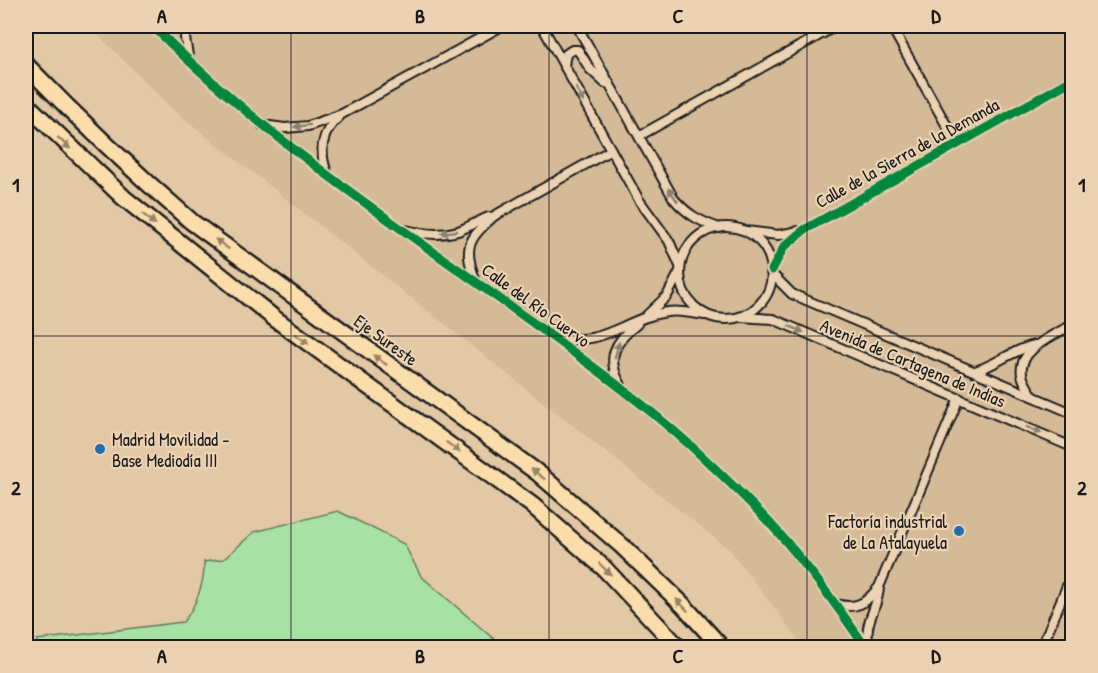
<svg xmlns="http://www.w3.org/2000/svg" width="1098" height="673" font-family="'Patrick Hand',sans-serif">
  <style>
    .built { fill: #d4ba96 }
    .green { fill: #a8e1a5; stroke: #627e60; stroke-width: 1.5 }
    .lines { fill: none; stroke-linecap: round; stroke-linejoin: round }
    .minor-casing { stroke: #1c1c1c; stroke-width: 12 }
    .motorway-casing { stroke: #1c1c1c; stroke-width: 20 }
    .minor { stroke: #ebd2b3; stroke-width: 8 }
    .motorway { stroke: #fbddab; stroke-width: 15 }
    .cycleway-casing { stroke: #ebd2b3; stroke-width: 13 }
    .cycleway { stroke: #00873e; stroke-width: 9 }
    .oneway { fill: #8e806f }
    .oneway2 { fill: #97866b }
    .grid { fill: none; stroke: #1c1c1c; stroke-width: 1.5; stroke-opacity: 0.55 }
    .poi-dot { fill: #1f6fb2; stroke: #ebd2b3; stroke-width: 2 }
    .labels { text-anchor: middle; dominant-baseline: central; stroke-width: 4.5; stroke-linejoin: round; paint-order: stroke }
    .street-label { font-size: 18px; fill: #1c1c1c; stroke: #ebd2b3 }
    .poi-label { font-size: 18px; fill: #1c1c1c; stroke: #ebd2b3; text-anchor: start }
    .neatline { fill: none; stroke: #1c1c1c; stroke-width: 2 }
    .grid-label { font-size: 20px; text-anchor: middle; font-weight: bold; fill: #1c1c1c }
  </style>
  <rect width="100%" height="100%" fill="#e3c8a5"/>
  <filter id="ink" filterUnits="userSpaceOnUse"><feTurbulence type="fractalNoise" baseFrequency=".0167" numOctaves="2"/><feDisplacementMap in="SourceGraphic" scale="12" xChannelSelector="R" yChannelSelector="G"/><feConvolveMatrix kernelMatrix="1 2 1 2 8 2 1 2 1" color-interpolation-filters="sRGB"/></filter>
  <g filter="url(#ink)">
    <!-- built -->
    <polygon class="built" points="89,26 1072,26 1072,647 804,647 730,550 171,108"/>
    <!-- green -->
    <path class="green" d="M338 511 404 544 421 576 503 647H36L37 640 183 622C196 607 205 581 204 562L224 559 254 532Z"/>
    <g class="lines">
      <!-- minor casing -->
      <g class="minor-casing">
        <g id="minor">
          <path d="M153 26C265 139 400 227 529 320 584 360 640 400 691 446 719 472 751 502 776 530 809 567 838 607 866 648"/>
          <polyline points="187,26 185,38 189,61"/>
          <polyline points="542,26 639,200 669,241 680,266"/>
          <path d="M577 26 674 199C687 214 699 221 719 228"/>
          <polyline points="891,26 957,144"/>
          <polyline points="564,65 566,54 572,50 578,50 590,69 605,83"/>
          <polyline points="262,125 285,128 308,126 342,114 502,26"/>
          <polyline points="639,136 836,26"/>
          <path d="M327 173C319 152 321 132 339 117"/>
          <circle cx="726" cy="273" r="46"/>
          <path d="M406 230C423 234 441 236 458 231 469 227 478 221 489 217"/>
          <polyline points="746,231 778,235 799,231"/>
          <polyline points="772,270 784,247 804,230 1072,80"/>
          <polyline points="771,273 792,294 1072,413"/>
          <path d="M476 282C463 248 467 240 494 216L611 150"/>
          <polyline points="646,316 667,296 680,271"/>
          <polyline points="740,317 773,319 1072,447"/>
          <path d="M554 335C603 350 623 318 667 312 679 310 692 313 704 315"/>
          <path d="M975 371C996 365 1014 349 1035 345"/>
          <path d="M621 385C605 358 615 341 637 324"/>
          <path d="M1033 396C1029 390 1024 383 1022 375 1017 349 1055 335 1072 325"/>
          <path d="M836 604C857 610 866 603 879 587L959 398"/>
          <path d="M869 648C863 620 877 612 879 588"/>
          <polyline points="1041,648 1072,574"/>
        </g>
      </g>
      <!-- motorway casing -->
      <g class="motorway-casing">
        <g id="motorway">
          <path d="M26 65C79 120 134 172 192 222L538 473 622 546 683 605 722 648"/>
          <polyline points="26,104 124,198 274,318 532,505 604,568 679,648"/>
        </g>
      </g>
      <!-- minor -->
      <use href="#minor" class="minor"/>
      <!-- motorway -->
      <use href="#motorway" class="motorway"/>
      <!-- cycleway casing -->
      <g class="cycleway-casing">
        <g id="cycleway">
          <path d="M153 26C265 139 400 227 529 320 584 360 640 400 691 446 719 472 751 502 776 530 809 567 838 607 866 648"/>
          <polyline points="772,270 784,247 804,230 1072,80"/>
        </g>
      </g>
      <!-- cycleway -->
      <use href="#cycleway" class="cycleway"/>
    </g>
    <!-- one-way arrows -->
    <defs><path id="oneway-solid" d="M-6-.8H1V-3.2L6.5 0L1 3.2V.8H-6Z" transform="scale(1.5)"/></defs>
    <g class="oneway">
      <use href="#oneway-solid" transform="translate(580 95) rotate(61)"/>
      <use href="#oneway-solid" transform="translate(302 126) rotate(172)"/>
      <use href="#oneway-solid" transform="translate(673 195) rotate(-125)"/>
      <use href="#oneway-solid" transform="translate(449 232) rotate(171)"/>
      <use href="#oneway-solid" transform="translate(796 329) rotate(23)"/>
      <use href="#oneway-solid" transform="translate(617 350) rotate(-74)"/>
      <use href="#oneway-solid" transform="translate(1034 430) rotate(23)"/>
    </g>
    <g class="oneway2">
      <use href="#oneway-solid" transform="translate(64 143) rotate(43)"/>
      <use href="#oneway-solid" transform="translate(149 219) rotate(39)"/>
      <use href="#oneway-solid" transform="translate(222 244) rotate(-144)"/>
      <use href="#oneway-solid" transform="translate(302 339) rotate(35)"/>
      <use href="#oneway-solid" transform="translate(380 360) rotate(-144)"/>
      <use href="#oneway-solid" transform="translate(453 447) rotate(36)"/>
      <use href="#oneway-solid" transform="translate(538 474) rotate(-142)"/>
      <use href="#oneway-solid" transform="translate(605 569) rotate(44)"/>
      <use href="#oneway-solid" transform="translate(682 605) rotate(-134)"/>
    </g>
  </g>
  <!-- grid -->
  <path class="grid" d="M291 26V648M549 26V648M807 26V648M26 336H1072"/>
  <!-- markers -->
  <g class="poi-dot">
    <circle cx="100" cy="449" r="6"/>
    <circle cx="959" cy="531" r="6"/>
  </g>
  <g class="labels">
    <!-- street labels -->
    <g class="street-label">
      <text transform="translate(907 153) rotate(-29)">Calle de la Sierra de la Demanda</text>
      <text transform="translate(536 305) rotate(36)">Calle del Río Cuervo</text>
      <text transform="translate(386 340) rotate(36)">Eje Sureste</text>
      <text transform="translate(913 363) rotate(23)">Avenida de Cartagena de Indias</text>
    </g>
    <!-- poi labels -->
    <g class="poi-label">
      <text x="112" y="439">Madrid Movilidad -<tspan x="112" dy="21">Base Mediodía III</tspan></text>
      <text x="947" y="521" text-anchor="end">Factoría industrial<tspan x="947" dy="21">de La Atalayuela</tspan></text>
    </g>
  </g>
  <!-- margin -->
  <rect width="1098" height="673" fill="none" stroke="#ebd2b3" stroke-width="66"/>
  <rect x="33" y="33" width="1032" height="607" class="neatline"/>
  <g class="grid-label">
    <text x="162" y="23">A</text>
    <text x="420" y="23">B</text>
    <text x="678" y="23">C</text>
    <text x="936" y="23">D</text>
    <text x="16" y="192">1</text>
    <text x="1082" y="192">1</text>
    <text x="16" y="495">2</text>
    <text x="1082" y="495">2</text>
    <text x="162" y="663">A</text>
    <text x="420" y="663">B</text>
    <text x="678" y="663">C</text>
    <text x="936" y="663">D</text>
  </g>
</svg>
